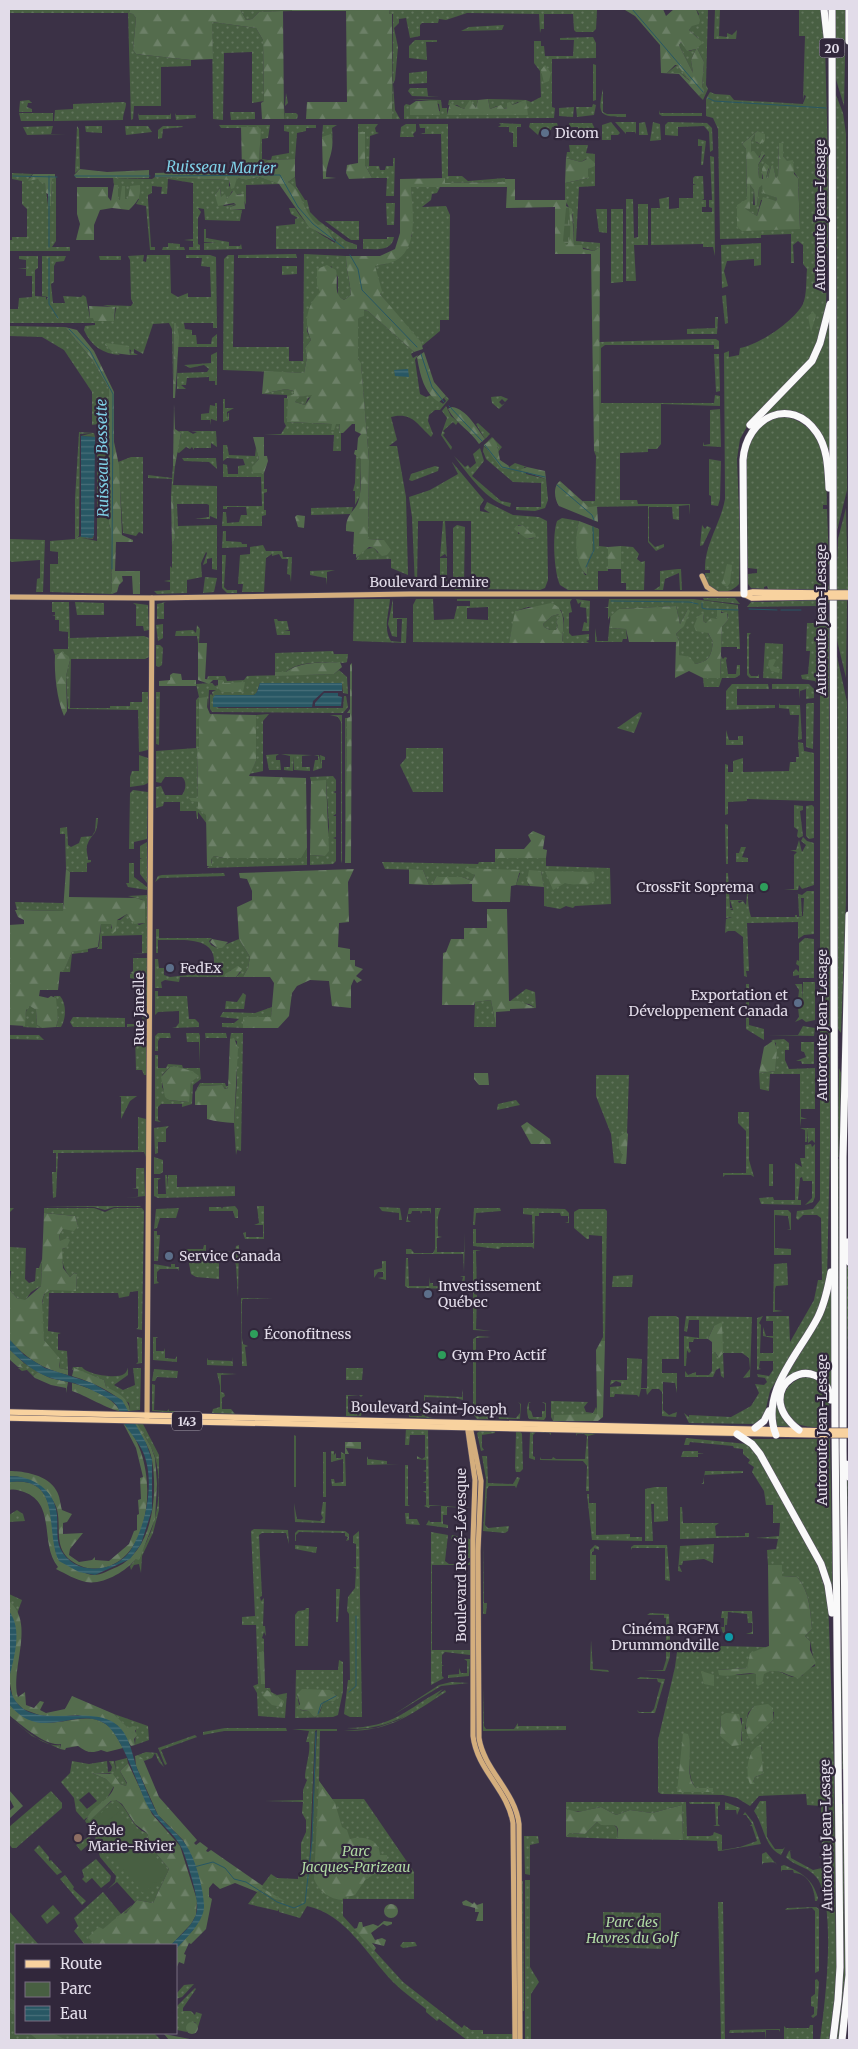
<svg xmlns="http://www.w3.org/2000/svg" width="858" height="2049" font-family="Merriweather,serif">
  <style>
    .green { fill: url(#green-dots); fill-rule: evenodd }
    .forest { fill: url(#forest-firs); fill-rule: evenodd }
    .wetland { fill: url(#wetland-marsh) }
    .pitch { fill: #485f42 }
    .water { fill: url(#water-rules) }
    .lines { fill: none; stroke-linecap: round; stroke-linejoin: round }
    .stream { stroke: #285764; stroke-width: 1 }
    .secondary-casing { stroke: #595063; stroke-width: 6 }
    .primary-casing { stroke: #595063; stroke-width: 7 }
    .highway-casing { stroke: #595063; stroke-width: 8 }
    .secondary { stroke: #d4ae7d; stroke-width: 5 }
    .primary { stroke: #f8d29f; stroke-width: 5.5 }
    .highway { stroke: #f9f9f9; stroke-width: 7 }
    .rail { stroke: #9e97a7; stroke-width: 1; stroke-dasharray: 8 4; stroke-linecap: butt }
    .primary-bridge-casing { stroke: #595063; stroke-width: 7; stroke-linecap: butt }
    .primary-bridge { stroke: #f8d29f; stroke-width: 5.5 }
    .service-dot { fill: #5c6f8a; stroke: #31273b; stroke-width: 2 }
    .leisure-dot { fill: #2e9e5b; stroke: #31273b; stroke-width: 2 }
    .culture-dot { fill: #0f9aa8; stroke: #31273b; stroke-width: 2 }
    .education-dot { fill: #8d6e63; stroke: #31273b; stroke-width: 2 }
    .labels { text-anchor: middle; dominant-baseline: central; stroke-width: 4.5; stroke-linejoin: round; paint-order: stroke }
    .shield { fill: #31273b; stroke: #ada6b5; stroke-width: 1 }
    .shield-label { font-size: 12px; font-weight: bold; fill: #e2dce9 }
    .poi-label { font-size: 14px; fill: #e2dce9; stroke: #31273b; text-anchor: start }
    .street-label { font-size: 14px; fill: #e2dce9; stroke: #31273b }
    .park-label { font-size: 14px; font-style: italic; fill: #afd9a3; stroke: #31273b }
    .water-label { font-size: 15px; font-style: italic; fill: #7fd1e7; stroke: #31273b }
  </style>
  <defs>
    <pattern id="green-dots" width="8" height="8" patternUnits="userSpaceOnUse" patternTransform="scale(1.25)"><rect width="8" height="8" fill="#485f42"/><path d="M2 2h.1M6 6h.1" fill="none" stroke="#62755d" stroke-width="1.8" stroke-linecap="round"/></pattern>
    <pattern id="forest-firs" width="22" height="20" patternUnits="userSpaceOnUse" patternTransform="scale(1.25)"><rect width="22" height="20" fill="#546c4d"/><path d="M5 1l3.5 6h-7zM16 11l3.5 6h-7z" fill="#6c8067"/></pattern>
    <pattern id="wetland-marsh" width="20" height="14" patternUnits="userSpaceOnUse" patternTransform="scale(1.25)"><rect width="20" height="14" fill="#485f42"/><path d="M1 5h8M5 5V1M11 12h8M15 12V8" fill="none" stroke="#62755d"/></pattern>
    <pattern id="water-rules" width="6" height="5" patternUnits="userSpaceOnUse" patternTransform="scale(1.25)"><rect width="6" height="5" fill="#285764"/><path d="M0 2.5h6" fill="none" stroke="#476f7a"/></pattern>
  </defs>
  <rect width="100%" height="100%" fill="#3b3146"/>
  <!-- green -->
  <g class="green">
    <polygon points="240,9 292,9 292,11 259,12 252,19 246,20"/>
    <polygon points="390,9 595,9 597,10 596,29 593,32 576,32 574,30 573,14 544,14 544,29 541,29 540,33 539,14 467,13 446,20 439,19 438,23 422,23 420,25 420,36 410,38 406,18 399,19 399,23 394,28 398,47 395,80 393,84 395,110 400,119 392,119 393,14 389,14"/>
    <polygon points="696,9 708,9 706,85 708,89 703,100 699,96 705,91 702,88 704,62 697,48 698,38 689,30 699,14"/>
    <polygon points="715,9 720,9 719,36 727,37 727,33 732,35 737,30 736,39 714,39"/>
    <path d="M799 9H821L825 43 829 201 826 305 822 331 810 360 749 423 740 439 737 459 740 536 739 584C727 598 705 591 705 573H710V570H705C704 545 721 523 725 499L724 353 729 351V357L739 355 740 348C759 345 794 321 803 304 807 295 806 279 807 269L803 264V245L798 241 793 245 794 263H791V234L761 235V238L720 239 718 129 713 118 706 116V99L710 92 715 94 730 95 734 100 803 104 806 96 804 95 803 100 805 36H799ZM757 131 760 144 756 142 755 134 751 141 750 153 758 158 761 154 765 155 758 165 759 178 762 180V175L769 168 766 178H768L771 166H773L776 178H778L779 143H783V156L798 178 800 229 737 219 747 199 746 149 742 144Z"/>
    <polygon points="835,9 846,9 844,106 835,76"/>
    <polygon points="9,10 130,10 129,13 133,14 136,18 133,50 136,54 191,60 191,66 161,67 161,106 134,106 133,119 131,120 128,13 9,13"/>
    <polygon points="212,22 256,28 263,40 264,101 252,103 252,52 224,53 223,120 213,119"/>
    <polygon points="504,25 502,30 461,31 469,27"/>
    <polygon points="593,37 596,43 596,58 552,59 552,107 555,108 554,118 404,119 404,106 406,104 410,105 410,115 440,111 439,104 430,101 412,99 441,100 442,108 447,108 447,115 528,115 518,102 504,109 497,106 490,109 488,99 526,100 531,102 541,97 540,71 534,63 534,41 541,41 541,46 544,46 545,56 573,56 574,40 560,40 560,38"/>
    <polygon points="415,40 437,40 437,42 426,42 427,60 409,58 409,46"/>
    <polygon points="681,42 689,51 696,49 691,60 693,73 679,45"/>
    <polygon points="593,64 596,65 596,100 593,101"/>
    <polygon points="677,65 691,81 680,73 667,73"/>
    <polygon points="427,71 427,83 409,84 409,73"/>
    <polygon points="410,88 427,88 428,96 439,97 412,96 408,91"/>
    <path d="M603 89V112L607 114H626V117C600 117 597 115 603 89Z"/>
    <polygon points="286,93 288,103 285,106 285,113 296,113 298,115 297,119 284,119"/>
    <polygon points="836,95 843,113 846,134 847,490 837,531"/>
    <polygon points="29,100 32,103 28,103 27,107 32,109 32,112 19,112 20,101"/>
    <polygon points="449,100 478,100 476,108 473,104 463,109 457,105 448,105"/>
    <path d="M124 102 126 103C126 109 123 113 123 120L54 121 55 110 73 109V104Z"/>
    <polygon points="593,104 596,105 594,115 577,117 576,107 592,107"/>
    <polygon points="574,107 573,117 559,116 559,108"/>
    <polygon points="660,110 660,113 702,113 702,116 662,116 659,114"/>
    <polygon points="230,112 255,112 255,119 231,120"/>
    <polygon points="19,113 53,113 53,121 21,121"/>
    <polygon points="138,113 139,115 170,115 171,113 171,119 139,120"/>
    <polygon points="175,113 176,115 195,115 195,113 196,118 176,120"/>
    <polygon points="611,122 620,133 618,135 611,135 611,140 602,140 602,125"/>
    <polygon points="615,122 636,122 636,134 635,132 626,132 626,134"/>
    <polygon points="645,122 648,135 639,135 639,123"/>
    <polygon points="653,122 660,124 661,140 650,141"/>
    <polygon points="668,122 707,123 712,128 713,150 710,152 709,132 704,126 678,127 678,136 665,135 665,125"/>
    <polygon points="499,123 521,124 521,127 517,127 517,147 513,147 513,133 509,132 509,127 498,127 501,125"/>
    <polygon points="530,123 557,123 558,126 552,127 551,130 539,132 538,135 529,127"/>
    <polygon points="569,123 592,123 596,131 585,128 585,139 582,139 582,133 570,133 578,132 578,127 570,127"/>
    <polygon points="358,124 378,124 375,128 376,132 379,133 370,136 369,166 379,166 380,170 385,170 386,166 393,166 393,158 395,158 394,196 386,196 387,178 372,178 365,165 365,133 358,132"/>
    <polygon points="406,124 416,124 416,131 413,134 414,137 400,137 401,127"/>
    <polygon points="419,124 448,124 448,176 462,176 468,181 505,178 505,182 445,183 445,179 442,178 441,134 420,134 425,133 425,128 420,128"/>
    <polygon points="219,125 270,125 268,138 262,139 262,159 268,160 262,164 259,160 260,128 221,128"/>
    <polygon points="284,125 316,125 316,128 306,128 306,131 297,133 295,159 271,160 272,156 289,153 289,132 284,131"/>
    <polygon points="323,125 337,125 332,128 333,144 332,137 322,137"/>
    <polygon points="53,126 51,134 66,134 27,135 23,127"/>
    <polygon points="77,126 79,129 80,169 75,173"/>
    <polygon points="85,126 102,126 102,141 102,133 86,132"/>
    <polygon points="125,126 148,126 152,132 126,135"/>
    <polygon points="163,126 182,126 183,127 163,129 162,138 158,139 158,130"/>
    <polygon points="698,139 706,141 703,165 701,165 702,146 698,146"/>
    <polygon points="569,145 588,145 586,153 595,154 595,163 586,159 581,162 566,158 567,152 570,152"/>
    <polygon points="710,156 714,157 715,256 713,247 703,247 703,244 651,245 651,208 660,208 659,199 669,197 669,209 679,208 679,198 693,198 693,185 696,184 693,184 693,178 695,176 703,176 704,199 702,200 706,200 706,207 702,207 702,212 712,212 712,208 709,207 709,200 712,200"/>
    <polygon points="190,165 214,165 214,171 186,173 186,168"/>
    <polygon points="593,166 595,166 595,186 579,187 576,241 600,243 600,247 594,251 574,245 573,215 565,200 565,183 588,178 588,169"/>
    <polygon points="12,173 33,174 29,177 31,179 38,179 45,182 48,205 51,205 52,178 56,177 56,241 52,247 70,247 70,251 9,251 9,240 12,240 12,237 27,237 27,209 22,204 22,181 12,179"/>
    <polygon points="155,177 229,180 229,187 237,178 246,180 259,177 280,184 246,185 246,205 241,194 237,195 232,191 228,199 221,197 220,188 215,195 224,206 236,204 230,207 230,210 242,210 240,221 205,220 204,209 198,208 201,212 198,218 198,244 200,245 200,250 189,250 189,247 193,247 193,241 184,240 193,239 193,183 168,179 167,194 161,194 162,187 152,186 152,193 148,195 148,199 151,247 155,247 155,250 150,250 146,206 136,204 139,199 125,199 125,186 121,200 118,199 118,185 114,185 113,178 152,179"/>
    <path d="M295 177 296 186 305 200H307L310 212 319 221 346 241 357 245V249H276V226L295 224V219L298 218 291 214 289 208H295C305 225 318 233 335 243L336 240C329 233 320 228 313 222 302 209 302 192 288 182Z"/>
    <polygon points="762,184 765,193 777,198 776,201 761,200 757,216 743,208 749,196 750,185 754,190 753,205 757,205 759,188"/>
    <polygon points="411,187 440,187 437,193 432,194 431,200 422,207 446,206 450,215 449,320 440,320 440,331 422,346 380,294 374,265 386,264 412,236"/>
    <polygon points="626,199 633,199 634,238 638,237 638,204 648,204 648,245 634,245 636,281 626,281"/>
    <polygon points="386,203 395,203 394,225 387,225"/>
    <polygon points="596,209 607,209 607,233 599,232"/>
    <polygon points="611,209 623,209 623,282 611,283"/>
    <polygon points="325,221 359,221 359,240 351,240"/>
    <polygon points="204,229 206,229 206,238 229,242 229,246 240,246 241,244 242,249 204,250 204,243 217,243 204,242"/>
    <polygon points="168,237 168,243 180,244 180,247 184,247 185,250 162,250 163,247 168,247"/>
    <path d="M387 237H394C392 252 375 249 363 249V239H387Z"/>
    <polygon points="761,243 761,265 754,266 754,259 727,261 724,271 728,286 722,288 721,245"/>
    <polygon points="296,254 297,258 238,258 238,255"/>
    <path d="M304 254 346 256C346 270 350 281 351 295L344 300 338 296V277L331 266 307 323V331L311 340 305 348 307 357 304 373 223 370 224 259 228 255H234L233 347H289V361H303Z"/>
    <path d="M144 255 143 261 146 262 147 255H170L171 293 178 297 188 293V297H211L210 267 201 266 202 258H186V255H210L216 257 217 328H213V323H184L185 329 192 330V335H196L197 344H211L212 338 217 334V347H178L177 373 207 372 209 369 204 365 190 368 184 365 211 363V355L217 352V385H215V381H209V377L187 378 186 385H181L186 389H177C177 367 179 344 176 323H174L173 381 172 329 169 323 153 324 143 354 134 349V353L138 355H130L131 350 109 344 105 345 120 355C103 354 91 346 84 330L85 326 95 325V323H9V309H18L19 298 32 297V276H26V269H18L26 268V260L19 259V256H38V268L35 270V296L46 297V300L48 297 42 296V256H66L64 261 56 262 54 266V282L51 284 53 303H65L63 296 81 297 83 295 86 297 90 318H94V321H114L116 308 103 305 131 306 133 303 131 299 130 260 128 256Z"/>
    <polygon points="99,256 121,256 121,260 100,260"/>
    <polygon points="368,259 375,278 372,281 365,260"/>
    <polygon points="282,266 297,266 297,274 282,275"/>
    <polygon points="726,295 728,323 725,324 722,296"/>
    <path d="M364 310 368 311 414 352 411 354 413 358 418 355 415 360 420 394 426 397 431 395 443 404 446 401 444 398 446 396 449 399 440 410H435L429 415 428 421 433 434 431 437C417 424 412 412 391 417L397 440 389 446H397L406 497 408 575 391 568V559L356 560C359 554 365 547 374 548L378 553 384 540 368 539 369 461 361 364 358 359 357 318Z"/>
    <polygon points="715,317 718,317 717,334 687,334 687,329 715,328"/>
    <polygon points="828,324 830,324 830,460 817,430 783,412 750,430 741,447 750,427 800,378"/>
    <polygon points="9,326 65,327 91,358 109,389 109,524 111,530 112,594 50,592 50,564 58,564 58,552 50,551 50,541 75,539 75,499 79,432 94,433 95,437 81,436 92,433 80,434 79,536 76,538 82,536 92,538 94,535 93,539 82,538 97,541 97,433 102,431 103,427 98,424 92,425 92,392 64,350 42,337 9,336"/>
    <polygon points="702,339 716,339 719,341 719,349 714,349 714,345 605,345 601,348 601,403 714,403 715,395 720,396 720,406 661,404 661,444 657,449 648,449 648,452 620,453 620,500 637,500 638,504 690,504 689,515 689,505 679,506 679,520 673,519 672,507 649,507 649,541 655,547 664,544 664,547 656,551 648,542 648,506 589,507 582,501 595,501 596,456 594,451 599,453 599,342"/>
    <polygon points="714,354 719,354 720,391 716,392"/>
    <polygon points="325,386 321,394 308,398 305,405 295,402 297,397 314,394"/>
    <polygon points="286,389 294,391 295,394 287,422 332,424 332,430 335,424 340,424 339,433 341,433 341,451 333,451 334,435 264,435 281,434 286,426 284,422 284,398 287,398 287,395 262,394"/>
    <polygon points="501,396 508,399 505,402 502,399 499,402 502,405 505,403 499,409 492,403 491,397"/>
    <polygon points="223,399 225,399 225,408 234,408 227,412 227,420 228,413 229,413 229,420 223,422"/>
    <polygon points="215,403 217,403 217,421 211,419 210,425 210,420 201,420 201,414 209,413 210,405 215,406"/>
    <polygon points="446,406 451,416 458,422 456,425 453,422 443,431 445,433 443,435 452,447 451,450 441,435 447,418 442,411"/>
    <polygon points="720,409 721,447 703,446 703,442 704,445 710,444 710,410"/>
    <path d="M785 417C826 424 827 472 827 505H823V509H827L829 564 826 567 825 575 830 590 768 589 767 586 764 587V589L751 588 748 584V574L757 573V569L748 568C747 543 741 460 749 441 756 427 769 418 785 417Z"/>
    <polygon points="478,423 490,434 485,439 476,424"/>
    <polygon points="179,431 188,431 193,434 197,432 191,431 216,431 217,447 211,443 211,448 194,448 194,450 192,447 190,449 186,447 179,453 177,452 181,434"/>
    <polygon points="492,437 502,447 498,452 498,447 484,446 492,455 509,467 515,463 527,467 524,467 526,474 546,479 548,500 545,508 535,511 516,510 516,507 541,507 541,483 513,482 486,459 483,451 484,445"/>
    <polygon points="223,445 227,445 229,455 255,456 256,447 259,459 254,465 253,473 264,473 264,489 267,489 267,492 264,493 264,510 266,510 266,515 262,516 262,526 222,526 223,512 226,512 227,523 239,522 241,515 247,515 246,507 227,507 227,509 223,509 223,506 262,506 261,477 223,477 223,464 227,465 228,474 238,474 238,466 245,465 243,459 227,458 223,461"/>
    <path d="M480 448 484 461 472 476 501 501 511 503 510 507C487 502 468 474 454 456L465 467 468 465 470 468 476 463 473 454Z"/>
    <polygon points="356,454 361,459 360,496 355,505 355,491 353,491 355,483"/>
    <polygon points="131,457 143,457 143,534 139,532 136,536 123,533 118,462"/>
    <polygon points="182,458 216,458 217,469 209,462 184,461"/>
    <polygon points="709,459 721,461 720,499 718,506 711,505 711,496 709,495"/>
    <path d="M452 462 484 500 480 506V511L490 513 484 509 487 502 513 515 539 517 547 521 548 580 545 588 540 590 469 589 468 585H471V521H445L447 557 445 554 440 557 443 521H418L417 585 420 587 418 590 415 587 412 517 409 497 430 490 458 474ZM518 525H523L534 538 527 539 521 533 518 534Z"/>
    <polygon points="173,466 175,466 173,485 217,486 217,519 210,516 210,519 195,519 209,517 209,505 207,504 177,504 178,526 217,525 217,570 212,569 212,558 207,559 207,563 203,565 207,553 206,552 201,563 202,577 187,580 187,593 157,594 154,591 170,590 170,582 164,581 170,580 170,566 172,568 172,546 175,538 173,497 171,496 172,479 148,478 148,475 172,478"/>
    <polygon points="435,466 439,467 438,471 412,481 409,480 411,474"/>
    <polygon points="353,507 351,514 311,515 311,508"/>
    <polygon points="846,508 848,591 836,591 838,539"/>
    <path d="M562 518 579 521C575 536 577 561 585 575H587L588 561 592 550V526L599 529V546L608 547V571H598V590H568L560 585C554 572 552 535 557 521Z"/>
    <polygon points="457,525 465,527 464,584 461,590 455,590 453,584 453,528"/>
    <polygon points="702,525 705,529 707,526 711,528 703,545 700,546"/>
    <polygon points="223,531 226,531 226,541 241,542 242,544 247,544 247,547 222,548"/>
    <polygon points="9,539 45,540 43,592 36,592 37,579 40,578 40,560 11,562 9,559"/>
    <polygon points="263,545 266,551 282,551 283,557 292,557 291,582 290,575 287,574 288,559 282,559 279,554 272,556 272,554 266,558 264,592 242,592 243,584 238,584 240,555 250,554 250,547"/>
    <polygon points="621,546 633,547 639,554 637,559 641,562 645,561 644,590 626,590 626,583 621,583"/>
    <polygon points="222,555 226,555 224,587 227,590 237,590 237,593 227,593 222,588"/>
    <rect x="440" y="558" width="7" height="23"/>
    <polygon points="678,569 681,569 682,590 680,590 679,573 665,579 663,590 654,590 660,586 660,571"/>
    <polygon points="335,570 327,572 327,585 326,578 310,575 310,571"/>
    <polygon points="205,577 217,578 214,592 203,593"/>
    <polygon points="703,598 735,598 740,604 704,600"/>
    <path d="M354 599H390C389 613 383 628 391 641L401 642 402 619H397V637L392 636 388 624 393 599V618H407L406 643 353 641Z"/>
    <path d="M416 599H433L434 620 454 619 457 606H470V601H457V599H572L570 602 572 612 569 613V633L572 636 589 634V640L586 641 589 643H562L564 619 561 610 528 607 516 611 509 643 413 642V605ZM488 607V620L467 619V608Z"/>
    <polygon points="576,599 590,601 589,631 582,631 584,622 587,623 586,608 580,607 581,602 578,604"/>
    <path d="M609 599H694L738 605 740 649H737V647H721L722 627 728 620V614L717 610V619L706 623 703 621 704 614 698 616 713 642C711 656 710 661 695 664L679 655V641L676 634 681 629 688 609 680 624 676 606 619 609 611 625 610 616 608 620V608H604L608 607Z"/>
    <polygon points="830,599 826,609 818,611 818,607 815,606 747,607 751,602 766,602"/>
    <polygon points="836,599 847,599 846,678 836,636"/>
    <polygon points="52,602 69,602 70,638 144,636 149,638 149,657 145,659 71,659 70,708 110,708 110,706 130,706 130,702 142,702 142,692 148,692 148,750 139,752 138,710 68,709 66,676 70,660 59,653 55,655 53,649 68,649 68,632 59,631 59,620 55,620 55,616 52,616 55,615 55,612 52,612"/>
    <polygon points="75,602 104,603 104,615 77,615"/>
    <polygon points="166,602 164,603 164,619 157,619 157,604"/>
    <polygon points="133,603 148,605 149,630 144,631 143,626 136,626 136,605"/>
    <polygon points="829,613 830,1148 827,1280 824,1294 816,1315 770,1391 764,1417 755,1424 689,1423 684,1413 689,1417 689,1415 731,1417 751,1406 759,1393 755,1384 764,1385 767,1382 765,1378 758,1377 757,1374 769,1376 773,1370 773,1361 760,1361 759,1368 761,1369 757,1370 757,1318 763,1316 759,1323 761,1325 760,1353 773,1353 773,1338 763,1336 763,1327 766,1336 773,1336 773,1321 766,1321 766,1316 789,1316 790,1342 814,1300 818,1280 822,1280 821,1218 817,1215 803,1215 798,1220 796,1218 797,1211 813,1209 820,1200 820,690 815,681 802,679 801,675 808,674 810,651 806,651 807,623 817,623 822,618 823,625 828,624"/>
    <polygon points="559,614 561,616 556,622 558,626 556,630 550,630 544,627 543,624 552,616"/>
    <polygon points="274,619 277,619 278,621 287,621 289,630 284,631 290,631 290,635 277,635"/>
    <polygon points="163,624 163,638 158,641 156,625"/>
    <polygon points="197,625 200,629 199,643 198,643 197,636 175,636 176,631 193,630 196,633"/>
    <polygon points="595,628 597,641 608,641 609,628 626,629 627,639 623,639 622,642 595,642"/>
    <polygon points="747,633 751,633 749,635 749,673 751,676 758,676 759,674 759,678 750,678 747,675"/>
    <polygon points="765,643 783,644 782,679 763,678"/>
    <polygon points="156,645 160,645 163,648 162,665 159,667 156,666"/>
    <path d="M333 651 334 654H348L347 662C342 664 341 662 335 662 318 663 299 661 286 672H275V653Z"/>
    <polygon points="721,656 723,659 725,657 727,658 726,660 728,674 736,674 737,665 740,665 740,675 735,678 722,678 719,687 704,687 703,678 720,678"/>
    <polygon points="837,656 847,702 846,901 841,1033 838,1029 837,1014"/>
    <path d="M339 670 347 677 348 694 343 693 342 683H260L256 694 216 708H343L344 696H346L348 707 343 713 212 712 210 709V695L211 694 213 696 212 692 216 690H209L208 708 207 697 199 749H197L198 799H190L198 802 206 814 207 824 198 812V819H197L196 811H180V802H164L163 806 156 808V787L161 786 165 795H182C186 790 187 781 182 777H165L161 783 156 782V751L196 748V700L199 697 196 684 212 683 215 686 218 685V688L223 683V680H207L208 676H225L227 681 244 680 247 676 334 674Z"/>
    <polygon points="732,684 768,684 769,689 737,689 737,705 775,705 775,708 726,710 726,691"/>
    <polygon points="772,684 809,684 814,689 814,698 806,699 806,689 800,691 800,699 799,689 772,689"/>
    <polygon points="156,692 160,692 159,745 156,744"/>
    <polygon points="779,703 780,705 800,705 802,739 798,740 799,715 790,715 789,709 779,708"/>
    <polygon points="808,703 814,703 813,749 806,747 806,704"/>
    <polygon points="640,712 642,713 634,733 617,728"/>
    <polygon points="269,714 263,721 263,771 249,774 256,761 256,715"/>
    <polygon points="330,715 342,715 342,863 341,860 341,722 338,717"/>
    <polygon points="345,718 347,718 345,858"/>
    <polygon points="726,730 729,740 738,740 738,736 743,736 743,745 726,745"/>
    <polygon points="798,742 803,743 804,751 814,753 814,801 747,799 747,801 728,802 728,814 725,815 725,764 728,765 728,772 733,772 733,761 743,758 743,772 789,771 790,762 796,762 796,757 799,757"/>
    <polygon points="406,748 443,748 443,792 413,792 400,765 406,758"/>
    <polygon points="279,754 276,756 276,760 280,760 281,770 269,770 266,755"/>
    <polygon points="281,754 312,755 302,756 302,767 310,767 310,771 294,770 293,756 293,771 284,770 284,767 290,767 290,756"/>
    <polygon points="139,755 148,758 148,783 144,785 130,787 130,777 132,771 139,771"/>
    <polygon points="314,755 319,755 321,765 320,755 325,757 325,760 322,760 322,768 313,771 315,760 318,760 318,756"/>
    <polygon points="333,776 336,780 336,791 333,792 336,793 336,814 333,816 336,816 336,837 333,838 336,839 336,861 333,864 310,865 310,855 325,856 329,827 326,781 311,781 310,777"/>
    <polygon points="133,790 148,792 147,839 134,842 134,849 129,849 130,793"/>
    <polygon points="794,805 803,806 803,810 800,811 803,836 799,838 797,836 798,830 794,827"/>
    <polygon points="812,805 814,807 814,838 809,839 806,836 806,806"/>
    <path d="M96 818H98C97 836 93 832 88 843 85 848 88 855 88 860H91V862L87 863V872H70L66 869 65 834H60V828L67 827 68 845 71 847 79 843 81 837 92 836 95 831Z"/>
    <polygon points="725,824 728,825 728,864 726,864"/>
    <polygon points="803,837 807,841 814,843 814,885 802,889 799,885 798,890 784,890 794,889 794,855 797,852 790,850 796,850 799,840 802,852 806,845 801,841"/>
    <polygon points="147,842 147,883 140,874 140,859 142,859 140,858 140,846"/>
    <polygon points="741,847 746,847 742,857 748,858 748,862 736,862 736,853 739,853"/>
    <polygon points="307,848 307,865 207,868 212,863 211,858 214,856 224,858 300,858"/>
    <polygon points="495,858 546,858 546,866 610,868 611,904 575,906 573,908 566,906 560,909 544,906 544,888 541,871 528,884 530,886 516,885 520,873 469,870 475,875 472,881 462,877 436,877 432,885 429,885 423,870 385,869 382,862 478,864 479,862 495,862"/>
    <polygon points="129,863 134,863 134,877 147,887 147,890 128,887 126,883 129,883"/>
    <polygon points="224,873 225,876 160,878 155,882 158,876 162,875"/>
    <path d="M726 873H728L730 908H733L730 910H733L730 900H745L738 901 739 903 743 901 746 905 747 894 750 893 748 895C748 904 749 910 751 917H795V915H797V917L803 916 804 898H801L802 916H799L798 894 795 893 802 895 807 891H814V934L804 935 798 939V922L747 923 749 971H746L747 977 744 976 743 937 735 931H728L725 933 726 919 732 917 726 918Z"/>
    <polygon points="147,895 147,953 132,954 142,953 142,935 102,936 102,949 97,949 99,946 101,924 111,924 111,929 117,920 120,920 127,914 139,925 145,923 143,900 128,896"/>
    <polygon points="15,902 63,903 63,911 17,910"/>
    <path d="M156 929H159V938H212L209 941 211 945 217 948 239 939 250 957 248 968 243 977H236L241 972 231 970 224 977H180L179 982 165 980 161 982 162 988H155V959H158L159 968H164V975L170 977 206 973 214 965C217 934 179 941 158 940V953H156Z"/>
    <polygon points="805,938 814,939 814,978 799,978 799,975 793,976 793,972 796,969 799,972 799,966 796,964 797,960 799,961 799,943"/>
    <polygon points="88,948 88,952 72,954 70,972 60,972 64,969 72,952"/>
    <polygon points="133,958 147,958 147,1006 137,1003 134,979 130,978 130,974 133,974 130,973 133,971"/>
    <polygon points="803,982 815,982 815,1020 806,1022 802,1019 795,1022 799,1017 798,1007 803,1005 803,1001 798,1000 799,990 795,984 802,984 803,1000"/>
    <polygon points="746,984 749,984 749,1025 764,1029 764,1040 746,1029"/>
    <polygon points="526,989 535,992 536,1008 529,1004 509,1002"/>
    <polygon points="155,991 158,991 158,996 187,996 189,1019 195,1019 199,1023 199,1027 172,1028 176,1027 179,1023 179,1011 158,1012 155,1015"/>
    <polygon points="243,993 246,995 244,1009 225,1009 226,1001 237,1002"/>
    <path d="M54 996H60C67 1004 66 1019 61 1027H56L58 1020Z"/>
    <polygon points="491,1000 496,1027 474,1027 475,1002"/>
    <polygon points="31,1006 36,1010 37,1025 42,1028 23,1027 27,1007"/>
    <polygon points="272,1007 271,1017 243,1017 243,1028 222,1027 222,1023 234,1023 239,1019 220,1017 223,1012 255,1013"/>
    <polygon points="142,1009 147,1009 145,1025 127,1027 127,1024 142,1024"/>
    <polygon points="73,1017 125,1018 125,1027 73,1027 70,1022"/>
    <polygon points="803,1026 815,1028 814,1036 768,1035 798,1035"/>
    <polygon points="158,1033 170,1033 171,1038 160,1038 158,1041 158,1051 155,1051 155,1036"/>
    <polygon points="186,1033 199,1033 200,1036 200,1063 199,1042 187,1042"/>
    <polygon points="205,1033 226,1033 227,1038 206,1038 206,1041"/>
    <polygon points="231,1033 243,1033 241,1151 237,1150 236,1155 234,1123 237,1081 237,1041 230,1039"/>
    <polygon points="9,1035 39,1035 44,1040 9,1039"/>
    <polygon points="135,1035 144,1036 146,1040 146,1075 144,1075 142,1070 136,1070"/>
    <polygon points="784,1039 789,1043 789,1050 785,1050 785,1060 789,1069 815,1068 815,1109 801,1109 801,1117 807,1119 801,1119 800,1127 800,1074 770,1074 769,1091 760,1089 759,1073 775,1071 776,1043 771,1040"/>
    <polygon points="801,1042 814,1042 814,1064 802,1064 801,1061 796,1061 806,1057 804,1052 801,1051"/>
    <path d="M155 1055H158V1068H166L168 1064 182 1065 183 1068H200L201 1079 193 1085 192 1104 182 1107V1104H161L158 1107V1120L161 1122 155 1121ZM174 1066 189 1071 191 1082 188 1102 169 1100 162 1087V1075L170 1067Z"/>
    <polygon points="839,1068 841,1073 840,1157 837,1157"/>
    <polygon points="596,1075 629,1075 626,1164 614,1163 611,1134 596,1096"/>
    <polygon points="200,1083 225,1083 226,1086 229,1086 226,1089 221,1085 200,1086 195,1092"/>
    <polygon points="119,1096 137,1096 130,1101 121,1119 121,1097"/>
    <polygon points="516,1100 520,1105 497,1110 498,1104"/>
    <polygon points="738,1112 749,1112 749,1160 754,1177 751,1175 725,1175 723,1177 723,1173 746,1173 746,1131 738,1123"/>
    <polygon points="138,1117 146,1119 146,1157 144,1152 58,1153 56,1197 53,1198 52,1172 56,1172 56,1153 53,1153 53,1150 138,1150"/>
    <polygon points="169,1126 166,1129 166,1142 158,1142 158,1153 155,1154 154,1128"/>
    <polygon points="800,1128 815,1128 815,1143 812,1140 808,1143 807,1129 807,1142 805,1142 805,1130"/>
    <polygon points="811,1144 812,1147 815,1144 815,1197 813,1202 805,1205 812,1198 812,1181 803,1181 802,1177 800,1178 798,1200 801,1200 801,1205 761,1204 759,1198 773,1197 774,1200 795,1200 795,1163 802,1167 800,1158 805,1158 805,1145"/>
    <polygon points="154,1157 163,1160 163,1172 160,1174 154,1174"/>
    <polygon points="837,1159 839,1159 840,1407 838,1407"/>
    <polygon points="144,1164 145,1196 126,1198 138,1197 138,1189 132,1188 136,1188 136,1168 144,1168"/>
    <rect x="769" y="1164" width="4" height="22"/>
    <polygon points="235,1168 235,1196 158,1198 154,1196 154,1178 161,1178 158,1180 158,1194 166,1194 165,1175 167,1175 168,1187 168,1175 177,1175 177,1187 235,1186"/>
    <polygon points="44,1206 140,1206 141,1207 114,1207 105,1210 94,1207"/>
    <polygon points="235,1206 238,1210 238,1218 235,1218 233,1211 209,1211 209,1207 221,1207 222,1209 223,1207"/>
    <polygon points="257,1206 264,1206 264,1239 245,1239 243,1233 246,1232 246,1237 263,1237 263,1225 254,1225 259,1223"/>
    <polygon points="379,1207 400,1208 402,1220 399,1220 399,1213 382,1211"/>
    <polygon points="9,1208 14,1208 10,1212 10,1247 26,1248 25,1279 29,1283 35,1281 36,1268 39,1268 42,1259 41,1286 31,1292 25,1301 17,1298 9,1289 11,1271 9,1271"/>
    <path d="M44 1208H94L105 1212 114 1208H142L144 1211 142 1330 136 1329 138 1328V1291L130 1292 129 1296 119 1298 118 1293H49L48 1331 61 1333 58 1334V1350L67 1351 68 1370 59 1368C63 1355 49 1352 45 1342 41 1334 39 1293 48 1290 55 1288 68 1290 76 1290L77 1274 74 1273 70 1277C63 1269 61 1260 62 1249L65 1248 60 1241 59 1234 63 1229 78 1226 75 1216 45 1213 44 1223Z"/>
    <polygon points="179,1208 176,1218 160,1218 157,1228 154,1229 156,1209"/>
    <polygon points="409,1208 431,1208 431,1214 430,1211 422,1211 421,1214 420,1211 412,1211 411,1214 408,1214 408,1220 411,1222 406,1222"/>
    <path d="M435 1208H441C436 1217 438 1227 438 1236L442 1237 437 1238V1252H464L465 1233 464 1272 463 1254H406V1249H411L414 1253H433L435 1249Z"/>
    <polygon points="474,1208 500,1208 501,1211 476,1213 475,1225 473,1225"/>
    <polygon points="523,1208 565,1209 569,1213 569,1223 565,1223 568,1222 568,1216 561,1216 560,1213 539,1213 539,1216 535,1216 534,1249 532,1247 501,1247 499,1249 473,1246 473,1229 476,1229 476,1243 533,1243 532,1215 523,1214"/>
    <polygon points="579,1209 605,1209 607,1211 605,1341 601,1341 596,1350 603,1337 602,1236 589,1235 589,1239 587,1239 574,1228 574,1212"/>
    <polygon points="774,1210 788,1210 791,1213 791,1230 787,1229 790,1229 788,1216 775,1215 775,1248 791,1249 791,1255 774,1255"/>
    <polygon points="154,1231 157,1231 157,1235 160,1235 158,1261 154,1261"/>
    <polygon points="204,1245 206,1245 206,1251 235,1252 236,1246 239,1245 238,1297 236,1266 233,1252 219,1252 219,1279 196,1277 191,1274 187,1253 184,1254 184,1249 203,1249"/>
    <path d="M473 1250H481L476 1251C476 1267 478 1282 474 1294L477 1295 476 1329 491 1331 473 1330Z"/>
    <polygon points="406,1258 408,1258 409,1286 429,1286 430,1277 430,1283 433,1283 433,1286 461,1286 463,1277 460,1276 465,1276 464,1289 408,1288 405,1286"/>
    <polygon points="846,1259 849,1273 849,1425"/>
    <polygon points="382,1261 386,1261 386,1280 378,1278 383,1277 383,1272 378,1272 374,1278 374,1270 382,1268"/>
    <polygon points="787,1263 788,1285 776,1286 775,1289 775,1310 783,1311 773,1312 774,1264"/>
    <polygon points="154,1264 171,1267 171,1264 175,1264 175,1267 179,1267 179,1271 178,1269 160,1269 157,1272 157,1281 159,1283 154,1284"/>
    <polygon points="633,1275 632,1287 612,1287 613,1276"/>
    <polygon points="832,1284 832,1392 826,1380 818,1374 794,1375 778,1403 781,1416 791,1427 775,1426 773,1407 783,1382 810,1335"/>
    <polygon points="241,1298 273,1298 243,1299 242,1301 242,1338 243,1344 248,1346 245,1347 247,1366 242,1366"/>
    <polygon points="650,1316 676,1316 679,1318 679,1359 662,1359 662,1373 677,1373 677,1393 675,1383 663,1382 663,1410 669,1415 677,1412 676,1417 662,1416 662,1392 659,1389 652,1389 647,1395 646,1389 641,1389 639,1397 637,1395 615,1394 614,1397 610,1397 610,1387 621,1386 621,1383 616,1381 610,1385 611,1380 627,1380 627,1358 642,1359 641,1388 647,1388 648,1318"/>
    <polygon points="686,1316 752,1317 750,1377 743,1378 750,1369 749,1358 742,1353 723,1353 724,1378 721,1376 720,1368 716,1370 713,1377 685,1377 685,1371 688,1375 696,1372 696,1375 709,1375 712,1371 712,1352 715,1352 718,1357 714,1326 708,1339 694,1339 693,1342 689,1342 689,1348 691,1351 689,1353 687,1350 686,1366 684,1366 684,1336 699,1338 699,1320 689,1320 687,1332 684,1331"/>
    <polygon points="478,1336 491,1337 476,1338 476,1413 479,1417 495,1415 495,1419 477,1419 473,1414 473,1339"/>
    <polygon points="137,1337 142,1338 142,1363 136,1364 138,1362"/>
    <polygon points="153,1337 158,1337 156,1338 156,1351 164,1351 165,1348 165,1358 175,1359 177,1356 177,1362 153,1360"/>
    <polygon points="232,1357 233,1366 207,1365 207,1358 208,1360 232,1361"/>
    <polygon points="24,1363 38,1372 33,1376 27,1370 22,1371 18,1368 22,1368 21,1365"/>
    <path d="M73 1367H82C87 1375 118 1379 124 1374 126 1373 127 1370 128 1368V1375L114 1385 123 1390 135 1385 133 1368H141L140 1410 130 1411 129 1403 106 1387 104 1380 75 1369 72 1370Z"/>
    <polygon points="346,1368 363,1368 362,1380 346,1380"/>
    <polygon points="154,1369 178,1371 177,1378 157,1377 155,1381 152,1381"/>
    <polygon points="217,1373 237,1374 221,1375 221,1392 224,1393 225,1396 222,1398 222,1409 231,1409 235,1414 212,1413 213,1409 220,1407 220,1386"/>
    <path d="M808 1376C833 1386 830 1405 828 1428 817 1427 798 1428 790 1419 774 1400 787 1380 808 1376Z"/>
    <polygon points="152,1384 155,1385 154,1410 167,1411 169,1409 169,1411 175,1411 175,1413 152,1411"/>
    <polygon points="463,1389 463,1400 456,1398 425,1397 425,1416 433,1418 409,1417 409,1414 410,1416 422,1416 421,1411 415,1409 424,1408 424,1395 462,1397"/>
    <polygon points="346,1395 363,1395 361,1397 359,1395 348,1396 348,1412 356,1413 358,1416 362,1411 361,1416 346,1416"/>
    <polygon points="551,1401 588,1402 584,1407 586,1412 593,1413 596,1407 598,1413 594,1416 554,1415 553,1421 551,1417"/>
    <polygon points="518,1402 521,1404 520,1419 499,1419 497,1403 499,1417 516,1418 520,1413 520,1404"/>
    <path d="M529 1402 531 1403H529V1410L531 1411 533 1417H542V1411H545V1404L542 1402 546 1403V1417L544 1420 529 1419C527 1415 526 1407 529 1402Z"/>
    <path d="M137 1423 143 1424 159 1455V1510L153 1533 142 1556 141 1573 139 1564 134 1565 131 1570 130 1566C155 1540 165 1493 155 1457 151 1444 143 1435 137 1423Z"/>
    <polygon points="406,1428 428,1429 429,1505 472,1508 447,1507 447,1515 443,1515 443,1524 448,1525 448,1528 426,1525 429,1520 430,1522 441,1522 441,1506 430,1506 429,1508 424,1506 426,1505 426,1493 423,1491 426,1491 426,1483 423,1483 426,1481 426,1472 423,1471 426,1470 426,1460 417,1459 417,1456 422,1459 425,1457 425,1435 410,1435 409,1445 405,1445"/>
    <polygon points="481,1430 495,1431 495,1433 482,1435 482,1447 484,1450 481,1451 477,1433"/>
    <polygon points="513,1431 520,1431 522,1434 523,1469 520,1472 516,1472 515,1468 516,1432"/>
    <polygon points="530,1432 551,1432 551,1435 549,1433 536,1432 533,1435 533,1456 535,1457 535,1460 529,1458"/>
    <polygon points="576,1433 599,1433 588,1436 589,1491 586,1491 587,1466 583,1461 540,1460 540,1457 541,1459 552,1459 553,1457 556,1459 585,1459 587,1436 584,1434 577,1434 576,1436"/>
    <polygon points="294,1435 296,1436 296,1487 294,1487"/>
    <path d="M686 1438 747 1444 757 1455 817 1564 828 1598 834 1766 836 1958V1989L829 2040H820C825 2005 837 1906 817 1878 808 1866 794 1866 786 1857L789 1851 793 1850 790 1851 791 1858 813 1870 822 1868V1858L819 1857 822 1856 821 1806 807 1805 806 1794 759 1796 750 1806 737 1798 723 1795 661 1794 658 1792V1740L675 1667 678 1644H683V1646H698V1644L699 1646H716L718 1644V1646L766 1647 750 1661 747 1668 718 1670 737 1675 764 1673 775 1670 792 1677 802 1676 807 1669 815 1666 810 1641 805 1636 812 1629C810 1610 810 1592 797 1577L782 1576 781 1565H768L767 1550 776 1549 778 1539 756 1538 779 1536 780 1523H773V1505H766L764 1491 752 1472 754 1467 748 1463 750 1460 743 1454V1449L734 1448 733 1446 690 1442 689 1445H684ZM754 1706 774 1712 773 1720 766 1726 745 1729 748 1713ZM721 1716 742 1718V1741L720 1736ZM690 1741C689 1753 687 1780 696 1788H713V1792H678ZM762 1746 760 1756 763 1774 755 1777 753 1782 748 1776Z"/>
    <polygon points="748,1439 830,1439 833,1599 830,1584"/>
    <polygon points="331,1451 334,1451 334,1455 336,1453 336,1458 341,1458 341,1452 345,1454 346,1486 332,1486 331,1479 334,1479 335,1483 343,1482 343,1459 331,1462"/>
    <polygon points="683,1451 698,1451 698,1453 704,1454 698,1454 698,1457 681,1457"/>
    <rect x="323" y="1452" width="3" height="45"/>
    <polygon points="367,1456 368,1459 387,1461 387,1464 399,1464 367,1465"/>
    <polygon points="482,1456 487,1456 488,1483 513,1484 517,1477 520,1478 516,1488 515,1486 489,1486 487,1489 485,1525 488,1528 509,1526 508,1531 505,1533 483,1531 486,1479"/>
    <polygon points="838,1461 840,1461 843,1769 841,1769"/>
    <polygon points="405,1465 408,1465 408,1505 410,1506 405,1506"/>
    <polygon points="705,1471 743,1471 743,1473 704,1475 704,1484 701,1484 703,1483"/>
    <polygon points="847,1478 849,1483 849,1570 848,1567"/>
    <polygon points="655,1487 667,1487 668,1521 654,1522 654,1504 651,1504 653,1541 645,1541 645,1489"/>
    <polygon points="587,1494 589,1494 589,1503 596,1503 596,1535 630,1534 630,1537 642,1537 642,1541 592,1540"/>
    <polygon points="323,1502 326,1502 325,1523 295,1522 294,1503 297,1519 320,1521 323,1518 321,1514"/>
    <polygon points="680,1507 682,1507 683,1523 719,1523 715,1526 716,1536 745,1536 745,1533 749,1533 749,1516 749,1537 680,1539"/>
    <polygon points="17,1510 23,1514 25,1521 9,1522 9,1515"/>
    <polygon points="405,1513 409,1513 409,1519 417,1519 420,1525 406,1524"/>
    <polygon points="254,1529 288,1530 289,1544 286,1533 262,1533 259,1535 262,1596 260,1597 261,1601 264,1598 263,1626 265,1626 266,1636 264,1632 262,1638 264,1639 264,1652 260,1652 261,1683 265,1684 265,1688 270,1688 271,1692 277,1695 287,1693 285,1718 258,1716 257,1693 253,1686 258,1684 256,1625 242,1625 242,1617 255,1616 251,1531"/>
    <polygon points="298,1530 345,1531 349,1534 349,1540 346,1541 348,1537 345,1536 345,1533 299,1532 296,1535 296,1541 299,1541 295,1541 295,1533"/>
    <polygon points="359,1531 362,1717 350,1717 344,1714 348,1680 350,1680 349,1614 347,1611 348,1597 355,1588 356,1569 353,1567 356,1567 356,1544 353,1543 353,1536"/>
    <polygon points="431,1532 448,1535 445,1561 449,1564 467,1564 470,1562 470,1565 432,1565 432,1650 470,1650 470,1655 445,1652 442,1655 442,1665 444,1666 442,1666 442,1676 444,1678 431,1685"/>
    <polygon points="452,1535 470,1539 470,1558 467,1558 467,1543 456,1543 451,1539"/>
    <polygon points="483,1541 484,1603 487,1603 486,1614 483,1614"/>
    <polygon points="714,1544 713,1563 704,1559 683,1561 682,1565 679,1565 682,1572 678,1571 680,1546"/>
    <polygon points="295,1545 317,1547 316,1553 295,1549"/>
    <polygon points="595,1545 599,1547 599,1550 594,1548 594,1551 592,1552 592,1555 596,1555 596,1580 590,1580 590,1550"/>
    <polygon points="634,1545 667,1545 670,1581 665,1580 665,1548 632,1548 631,1550 631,1547"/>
    <polygon points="336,1589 340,1589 338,1622 336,1622"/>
    <polygon points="9,1594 22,1600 17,1614 9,1601"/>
    <polygon points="306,1608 309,1608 308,1646 295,1646 295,1615 298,1611 305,1610"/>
    <polygon points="722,1611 752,1611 753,1634 746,1634 752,1632 752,1623 748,1623 747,1614 728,1612 727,1625 725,1625 725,1632 723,1633 721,1627 724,1627 724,1618 721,1618"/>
    <polygon points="650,1613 669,1614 669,1636 670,1615 670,1657 665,1671 644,1671 663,1670 666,1660 666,1618 664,1618 664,1615 647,1615"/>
    <polygon points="591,1640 593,1669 608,1670 609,1672 590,1670"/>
    <polygon points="464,1659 470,1659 469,1676 448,1678 448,1675 459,1674 459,1668 461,1673 467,1673 467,1661"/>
    <path d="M339 1660 343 1662V1691L338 1715 333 1717 295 1718 296 1670H338ZM333 1693 337 1696 324 1701 320 1712 314 1717 310 1711 300 1710 297 1694Z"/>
    <polygon points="640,1677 665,1679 655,1713 639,1713 638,1712 637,1710 639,1712 651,1712 654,1709 661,1683 658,1682 657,1679 637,1679"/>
    <polygon points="451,1682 469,1683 441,1686 393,1715 439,1685"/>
    <polygon points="483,1688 484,1726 486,1729 514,1729 518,1723 518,1726 566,1726 566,1730 483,1731"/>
    <path d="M443 1689C422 1712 379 1733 347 1728 395 1727 405 1710 443 1689Z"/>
    <path d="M445 1690 446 1692C409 1715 390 1732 344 1731L376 1728 399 1720Z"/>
    <polygon points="114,1714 148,1726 149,1740 135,1745 136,1730 128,1729"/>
    <path d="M9 1717C21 1726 43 1748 60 1745V1749L32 1736Z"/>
    <polygon points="225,1728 286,1728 287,1731 224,1731 203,1735 203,1732"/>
    <path d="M292 1729H337V1731H320L319 1781 332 1799H364L414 1872V1899H343V1916L403 1982 462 2028 464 2025 471 2030H483V2034H513V2040H467L439 2019 437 2021 426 2012V2009C415 2000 403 1992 393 1982 367 1955 346 1914 307 1906L300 1918 279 1912V1909L278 1911 248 1904 271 1874 277 1878 298 1879 299 1873 301 1874V1843L306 1832V1820L302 1813 303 1802 265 1801 303 1800V1790L307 1780 305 1778C305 1767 311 1752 309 1742H306L309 1731ZM317 1730 312 1842 309 1872 315 1731Z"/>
    <polygon points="195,1735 197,1737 161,1750 167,1764 165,1765 158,1748"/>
    <polygon points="146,1752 157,1753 164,1767 159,1762 155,1753 152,1758 144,1761 138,1755"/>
    <path d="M127 1758 128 1763 120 1771 127 1784 126 1786 120 1784 110 1773H92L106 1779 114 1786 106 1800 84 1820 76 1811 74 1798 61 1782 70 1773 72 1761 89 1764 107 1761 108 1772 111 1771 112 1767 109 1761H114L116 1771 115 1761ZM89 1792 97 1801 87 1809 79 1800Z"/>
    <polygon points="51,1791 62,1803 62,1808 16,1848 12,1848 9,1844 9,1827"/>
    <path d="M114 1799C129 1806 130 1828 147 1833L151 1847 169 1869 153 1903 137 1900 135 1902 117 1882 108 1889 115 1882 116 1876 100 1857 94 1833 85 1821 87 1818 89 1820Z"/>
    <path d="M760 1801H766L767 1837 775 1849H783L785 1847 781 1855C764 1847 764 1825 754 1811Z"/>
    <path d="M566 1802H686L687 1836H710L713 1835 714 1832 722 1835V1850L740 1847 757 1841 752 1826H750L752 1824 746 1815H743L745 1812 753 1822 761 1844 720 1851H718L717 1841 683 1840 682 1805 652 1813 630 1810 616 1815 601 1807C589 1809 578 1815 566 1809Z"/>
    <polygon points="689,1802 720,1802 720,1805 718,1806 718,1824 720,1826 713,1826 716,1825 715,1804 690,1804"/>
    <polygon points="725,1802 740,1808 737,1815 736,1810 725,1810"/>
    <polygon points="841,1804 844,1804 846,1980 840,2040 836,2040 841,1997"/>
    <path d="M597 1822 602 1825C614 1822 620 1826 617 1839L566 1837 570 1833 585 1834Z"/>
    <polygon points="90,1836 91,1842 81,1851 76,1845"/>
    <polygon points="524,1836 538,1836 539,1843 530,1845 530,1875 525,1874"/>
    <polygon points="39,1845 49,1857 49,1861 51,1860 62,1872 57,1875 34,1850"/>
    <polygon points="766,1852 777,1865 775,1862 763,1863 762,1865 762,1854"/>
    <polygon points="96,1859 111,1876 110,1881 101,1888 92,1878 86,1883 82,1879 84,1877 82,1870"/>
    <path d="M784 1865C801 1872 813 1879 818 1898L817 1901H815C815 1889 808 1873 794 1873L793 1870H782L781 1872V1866Z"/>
    <polygon points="65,1875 74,1887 73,1889 86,1901 82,1905 60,1879"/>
    <polygon points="525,1880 530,1880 530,1967 539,1982 531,1994 531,2040 525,2040"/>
    <polygon points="522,1881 523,1881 524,2011 522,2011"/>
    <path d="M103 1892 121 1914 132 1905C130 1912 112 1921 105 1928 100 1932 98 1939 95 1945H85L74 1931 78 1926 74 1918Z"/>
    <polygon points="718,1902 723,1902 725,2040 721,2040"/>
    <polygon points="53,1905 60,1913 47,1924 41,1916"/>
    <polygon points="816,1907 819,1909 819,1971 815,1973 815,1911 812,1908 785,1910 787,1908"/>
    <polygon points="9,1911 39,1945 16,1945 16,2033 154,2033 161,2040 9,2040"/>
    <polygon points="603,1912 661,1913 661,1949 603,1947"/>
    <polygon points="403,1942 415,1942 417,1946 403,1948 400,1946"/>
    <polygon points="817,1979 819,1982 817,2015 813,2018 811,2016 814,2014 814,2007 811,2006 811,1997 815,1994 815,1980"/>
    <polygon points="194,1984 182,1997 176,1999 176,1994 184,1985"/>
    <polygon points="195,1988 196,1989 183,2008 183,2011 191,2011 195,2015 196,2012 202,2014 198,2027 195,2022 187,2026 187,2032 177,2030 176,2007"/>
    <polygon points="810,2025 813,2025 813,2040 784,2040 784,2026 786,2028 809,2028"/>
    <polygon points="780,2029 780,2032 779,2030 766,2030 766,2040 765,2032 729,2033 730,2030"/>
  </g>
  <!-- forest -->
  <g class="forest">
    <polygon points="240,9 246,20 252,19 259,12 283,11 284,119 262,119 261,103 264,101 263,40 256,28 212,22 213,59 191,60 136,54 133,50 136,18 133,14 129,13 130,10"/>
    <polygon points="292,9 390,9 389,14 392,14 392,119 306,119 307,102 347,102 346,11 292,11"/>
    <path d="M663 9 666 16 674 9H696L700 20 699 24 692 26 689 30 703 43 697 48 704 62 702 87 705 91 699 96 679 74 661 73 660 45 635 16 625 10ZM681 42 687 51 696 49 691 60 693 73 679 45ZM675 65H677L690 81 680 73H667Z"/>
    <polygon points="545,65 551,73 549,81 544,83 541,70"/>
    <polygon points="488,99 490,109 501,105 504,109 507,108 507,103 510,102 512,105 526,100 528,115 447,115 450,103 464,109 470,100 476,108 478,100"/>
    <polygon points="416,101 437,101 440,115 410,115 410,105"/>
    <path d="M241 127H258L261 129 259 160 262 164 268 160 295 159V177L288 182C303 190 302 213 318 225L323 224 336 242 309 227 279 184 259 177 246 180 237 178 234 188 231 189 229 180 155 177V173L220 171 232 173 235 171 238 173 242 170Z"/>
    <path d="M757 131 765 134V141L760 144 755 141V134L751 141V152L754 151 759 158 762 152 765 153 758 165 759 178 763 179 762 169 765 163 769 166 766 178H768L771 166 773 165 776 178H778L779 143H783V156L787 161 793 160 794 174 798 178 800 229 742 231 737 227V205L747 199 746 149 742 144ZM750 185 754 190 755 206 757 205 759 188 762 185 763 193 777 198 776 201 763 197 757 216 744 208 750 209Z"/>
    <polygon points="358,132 365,132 365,165 372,178 349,179 346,173 347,165 358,163"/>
    <path d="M331 134C336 151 326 161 326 177L336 178 323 179 322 137Z"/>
    <polygon points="566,158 581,162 589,158 595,163 595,166 588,169 588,178 565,183"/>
    <polygon points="80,169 107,172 149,170 149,178 76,178 74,175"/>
    <polygon points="33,174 55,174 55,178 52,179 51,206 48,206 48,194 46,193 45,183 40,182 38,179 28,181"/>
    <path d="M445 178V183L505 182V179H515V200H567L566 206 572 209 574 245H582L583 249 594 251 600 247 599 453 594 451 591 254H555V207L506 208 507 187H411C412 208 419 245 398 259 391 264 382 264 375 266L382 291 380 294 421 342 423 349 414 352 368 311 364 310V316L358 318V359L361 363 369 461 368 539 384 540 391 550 387 555 382 556 374 548 369 547 356 558V554H353L354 532 346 531C345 513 356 512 359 499 362 487 360 472 361 459L354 454 355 450H357L358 438 361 434 355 431V424H352L343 433H339L340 424H336L334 430H331L332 424 287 422 288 396 294 394V391L286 389 262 394 264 371 304 373 307 357 305 348 311 340C303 323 307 305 320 292L317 285V269L327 265 336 270C339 281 332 294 344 300L351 295C350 281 346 270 346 256H380L395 249 400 233V179ZM312 395 305 405 295 402 298 397Z"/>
    <path d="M114 185H118V198L120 200 122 186H125V199H128L130 186 140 185C141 198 137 202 129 210L112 208 100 210 94 225V240H76L80 224 77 214V187H108V197L111 201Z"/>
    <polygon points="220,188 221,197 225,194 227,199 234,190 237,195 244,194 245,209 230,210 230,207 236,205 234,203 218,206 215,195"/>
    <polygon points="89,306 115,307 114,321 94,321 93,318 90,318"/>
    <polygon points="813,312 816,315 811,332 808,316"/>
    <polygon points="174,323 176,323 179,336 175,398 173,398"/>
    <polygon points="65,327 77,330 94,351 114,392 114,442 119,465 122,535 133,540 133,542 116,542 115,571 140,571 140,594 133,594 132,576 122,576 123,581 119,585 117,592 112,594 111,530 109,524 109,389 91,358"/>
    <polygon points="106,343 129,346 130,355 114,353 105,345"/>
    <path d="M424 352 434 382 446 396 439 402C424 393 420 375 417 357Z"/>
    <polygon points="174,404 175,429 181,433 175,466 173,466"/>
    <path d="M452 407C467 409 477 429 485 439L479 444C472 432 455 423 448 409Z"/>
    <polygon points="253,437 264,437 264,456 267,456 268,461 264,473 253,473 252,467 259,459"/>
    <polygon points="493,438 497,444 500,460 509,466 507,469 501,468 484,445"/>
    <polygon points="527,467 545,471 546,479 520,470"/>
    <path d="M560 481 589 507 597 506 598 522 559 506C554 499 553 486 560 481Z"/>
    <polygon points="171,496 173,496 175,538 172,546"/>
    <polygon points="297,515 305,516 304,528 298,527 295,517"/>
    <path d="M579 521 592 526V551L588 561 587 575C574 565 575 536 579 521Z"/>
    <polygon points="523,525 531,533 535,533 536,537 527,539 514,529 516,526"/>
    <polygon points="621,546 621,569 608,569 608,547"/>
    <polygon points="727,564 732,565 730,583 727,587 722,584"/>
    <path d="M551 603C568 609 563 628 562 643H509L515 611ZM559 614 558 616H560L556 622 558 626 556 630H550L544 627 543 624 552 616Z"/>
    <path d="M676 606 680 624 688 609 690 611 684 626 676 634 679 641V655L690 657 695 664C710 661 711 656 713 642L708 633 696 631 694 626 698 616 704 613 703 621 706 623 711 618 717 619V610H721V613L727 612 728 620 722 627 720 678H703L689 671 675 678 676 642H629L626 629 609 628 611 616 619 609Z"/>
    <polygon points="198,643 207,643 205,679 213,680 209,684 198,680"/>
    <path d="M62 652 68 656 70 660 66 676 67 711 64 716C57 700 54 674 55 655Z"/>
    <polygon points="774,659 776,660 773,666 780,669 779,673 771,671 768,665 769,660"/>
    <path d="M340 662 342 667 334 674 275 676V672H286C301 661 321 663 340 662Z"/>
    <polygon points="352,663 351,863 345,863 347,718 350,717 350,713 347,713 350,709 350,665"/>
    <polygon points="173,673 181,674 182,680 196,680 196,686 159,686 159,681 170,680 170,675"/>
    <polygon points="218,680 223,680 224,683 245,682 243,692 222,692 218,688"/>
    <polygon points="207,697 207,707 210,714 256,715 256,761 249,776 306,778 307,848 301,858 224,858 214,856 211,859 212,866 207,866 206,815 198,809 198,802 191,801 189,798 198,798 197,749 199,749 199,698"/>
    <polygon points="326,780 329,851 325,856 310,855 311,781"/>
    <polygon points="533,831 545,836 543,849 547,850 546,858 495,858 495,849 524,849 531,841 528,835"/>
    <polygon points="465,868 520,870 516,885 511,886 510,902 475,902 472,901 472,884 432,885 436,877 462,877 472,881 475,875 465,870"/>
    <polygon points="66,869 70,872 69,897 136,898 145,901 145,923 134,924 127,914 117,920 116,931 113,933 111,924 101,924 98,947 72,952 64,970 60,972 58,990 40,990 39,996 48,998 51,996 56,998 58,1020 56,1027 42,1028 37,1025 36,1010 30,1006 26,1010 25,1026 9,1025 9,925 24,924 24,920 18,917 15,910 63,911"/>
    <polygon points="354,869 348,882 349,922 339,923 338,947 350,949 350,960 355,960 355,966 363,969 356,976 362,980 357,983 354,979 351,986 351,1008 332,1006 329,981 310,980 297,986 292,993 289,1016 278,1028 243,1028 243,1017 271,1017 274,983 270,977 243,977 248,968 250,957 239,939 237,907 252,900 252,891 247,879 240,878 239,873"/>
    <polygon points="409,869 423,870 429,885 409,884"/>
    <polygon points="529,870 541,871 544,887 530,886 527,881"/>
    <path d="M545 871 594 872 595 881 587 885C579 883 573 886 565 883L553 890Z"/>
    <polygon points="487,909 507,909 509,1001 519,1001 536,1008 510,1009 510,1011 496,1012 496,1027 491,1000 475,1002 474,1005 442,1005 443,953 446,952 451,939 464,939 464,928 487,928"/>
    <polygon points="212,939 228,942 222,948 217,948 210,942"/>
    <polygon points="238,966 242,969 236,977 224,977 225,974"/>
    <path d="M234 1038 238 1048 234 1123C225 1122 216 1122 207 1119V1105H195V1092L200 1086 222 1085 225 1089 228 1088 230 1039Z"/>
    <polygon points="774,1040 777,1050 775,1071 759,1073 764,1047"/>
    <polygon points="174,1066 192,1071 199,1076 191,1082 189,1102 169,1100 165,1097 161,1077 170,1067"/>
    <polygon points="474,1073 488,1073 489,1085 479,1085 474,1079"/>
    <polygon points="527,1122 550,1139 551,1144 531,1144 521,1126"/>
    <polygon points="626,1132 628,1134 626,1164 622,1164 620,1162 623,1154 619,1149 619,1137"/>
    <path d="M44 1213 75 1216 78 1226 74 1231 63 1229 59 1235 60 1241 67 1238 70 1240 67 1247 62 1249 63 1268 70 1277 74 1273 77 1274 76 1291 50 1290 44 1294 42 1302 44 1340 60 1359 59 1368 68 1370V1375C44 1370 24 1357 9 1339V1289L17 1298 25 1300 41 1286Z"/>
    <polygon points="722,1322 723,1353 719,1358 715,1352 712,1352 712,1342 708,1339 714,1326"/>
    <polygon points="601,1341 605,1341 603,1417 598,1421 553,1421 554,1415 597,1414 596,1350"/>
    <polygon points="9,1349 24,1363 21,1365 23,1368 18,1367 9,1359"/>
    <path d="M74 1368 104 1380 106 1387C117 1392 129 1398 130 1411H127C125 1395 86 1380 72 1376Z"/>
    <polygon points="38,1372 50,1378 68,1382 66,1393 66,1388 51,1385 35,1378 33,1376"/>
    <path d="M72 1383C87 1387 112 1396 120 1411 111 1411 83 1394 72 1391Z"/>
    <path d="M123 1423C159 1455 157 1556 103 1568 96 1569 87 1569 81 1566 44 1551 69 1519 51 1498 48 1493 41 1490 36 1486 27 1479 21 1476 9 1476V1471C24 1471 48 1475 56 1490 60 1496 60 1503 62 1510L72 1514 67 1522 63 1523V1534L83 1533 70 1549 69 1555 79 1562 92 1560 95 1557V1560L109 1561 129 1544 134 1531 137 1530V1515L139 1514 138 1500 141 1499 140 1478 143 1477 136 1448Z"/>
    <path d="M133 1423H137L151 1447 155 1458 157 1484 155 1519 139 1560 136 1559C125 1572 103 1585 86 1582 76 1580 66 1574 56 1569L58 1567C39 1544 57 1504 24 1492 18 1490 15 1489 9 1490V1482C58 1476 49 1521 56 1553 66 1559 77 1571 88 1574 97 1578 109 1570 117 1567 153 1550 158 1495 152 1460 150 1446 140 1435 133 1423Z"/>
    <polygon points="345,1442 361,1442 361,1449 346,1448 349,1454 345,1454"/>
    <path d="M768 1565H782V1576L797 1577C810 1592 810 1610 812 1629L805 1636 810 1641V1650L816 1663 799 1678C786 1676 777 1666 764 1674L762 1684 758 1686 756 1684V1674C745 1671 730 1678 719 1675L718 1670 747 1668 750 1653 769 1646Z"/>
    <path d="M9 1601C36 1624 10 1668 18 1697L25 1692 26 1705 34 1708 40 1701 44 1702 40 1710 46 1713 65 1709 72 1696 114 1714 128 1728 133 1726 137 1727 135 1731 137 1735 134 1739 135 1745 131 1746 117 1725 78 1715 54 1717 39 1715 23 1709 13 1699 9 1679 16 1639 9 1611Z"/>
    <polygon points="259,1652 264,1652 265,1684 261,1684"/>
    <polygon points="701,1671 714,1675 714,1686 704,1684"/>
    <polygon points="302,1689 330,1690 338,1697 334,1701 324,1701 318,1715 314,1717 309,1711 297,1709 300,1704 297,1694"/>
    <path d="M267 1690C269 1692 283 1700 284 1701L282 1707 272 1705 262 1695Z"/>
    <path d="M9 1704C45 1744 79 1704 107 1725 114 1730 118 1740 123 1748L107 1752 101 1750C91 1754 86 1752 78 1746L66 1748 65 1750 60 1749 61 1744C46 1747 20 1724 9 1715Z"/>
    <path d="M768 1704 773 1708V1720L751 1741C743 1730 745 1716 754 1706Z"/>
    <polygon points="726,1713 739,1714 742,1726 741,1745 732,1746 720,1736 721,1716"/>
    <path d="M683 1733 688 1734C694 1749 683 1776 696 1788H713V1792H677Z"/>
    <path d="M761 1745 763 1774 755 1777 753 1782 755 1784H750C745 1774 747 1748 761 1745Z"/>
    <polygon points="138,1755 143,1759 159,1797 197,1840 194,1843 196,1845 200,1842 208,1848 206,1851 208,1852 211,1850 263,1886 262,1888 285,1901 275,1899 261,1890 257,1892 235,1883 220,1889 213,1883 209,1888 209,1897 212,1899 206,1929 191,1944 189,1943 184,1954 186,1955 184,1964 179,1962 176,1969 176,1949 193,1930 203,1911 202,1895 192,1857 183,1840 158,1815 136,1766 135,1756"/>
    <path d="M128 1763 152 1814 180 1846 197 1900 196 1915 191 1924 171 1945H95L88 1937 99 1927 103 1929 121 1914 126 1913 137 1900 153 1903 169 1869 151 1847 147 1833 135 1824 122 1804 116 1800 111 1801 89 1821 87 1818C94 1804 110 1801 114 1787L106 1779 92 1773 113 1774 120 1784 126 1786 127 1783 120 1771Z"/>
    <path d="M319 1781 335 1803 342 1827 347 1830 350 1839C362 1836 379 1838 380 1855H387V1866L365 1880 355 1895 343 1898 342 1900C330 1899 319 1892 314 1879Z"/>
    <polygon points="9,1790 23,1806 9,1819 9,1811 14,1807 9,1798"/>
    <path d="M682 1805 683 1840 617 1839C621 1821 613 1826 601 1825L597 1822 585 1834 570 1833 566 1837V1809L578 1812 601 1807 616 1815 630 1810 652 1813Z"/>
    <polygon points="466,1900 473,1904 474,1902 477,1905 483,1903 483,1921 476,1921 479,1912 475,1912 475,1908 463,1905 462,1902"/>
    <circle cx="391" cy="1911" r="7"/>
    <polygon points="384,1921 392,1922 392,1924 387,1926 383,1924 371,1933 375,1940 382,1938 386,1940 384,1946 372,1943 376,1948 374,1951 354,1929 357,1928 359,1922 362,1922 363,1927 373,1924 378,1926"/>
    <polygon points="9,1998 16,2001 16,2016 9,2009"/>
    <circle cx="192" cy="2028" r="6"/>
    <polygon points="29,2033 52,2033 67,2040 38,2040"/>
    <polygon points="164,2034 195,2040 169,2040"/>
  </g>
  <!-- wetland -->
  <path class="wetland" d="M566 208H569C570 218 572 240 567 245L563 241Z"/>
  <!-- pitch -->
  <g class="pitch">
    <polygon points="114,1803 120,1811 98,1828 92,1820"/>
    <polygon points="119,1813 168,1872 143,1893 94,1834"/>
  </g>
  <!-- water -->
  <g class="water">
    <polygon points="408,369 409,377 395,376 394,370"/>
    <polygon points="81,436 95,437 94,535 92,538 81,537"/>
    <polygon points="260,683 342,683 342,691 324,691 313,701 312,707 213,707 213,698 215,695 254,695 257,692"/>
    <polygon points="324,693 338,693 338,696 342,697 341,706 315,706 315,703"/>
    <path d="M9 1339 24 1355 45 1368 92 1383 122 1400 146 1443 152 1460V1510L141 1544 130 1559 95 1575 79 1572 59 1561C44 1531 64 1475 9 1482V1476C33 1476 54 1489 57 1514 58 1525 56 1538 60 1548 74 1578 118 1573 132 1548 147 1522 155 1479 143 1452 138 1441 130 1433 124 1423 119 1416 121 1407 112 1401 101 1394 87 1387 74 1383 66 1381 57 1380 48 1377 33 1371 20 1360 9 1349Z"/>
    <path d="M9 1611C23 1630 14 1657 9 1679Z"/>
    <path d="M9 1685C20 1737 80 1703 113 1722 132 1734 131 1757 140 1775 143 1783 155 1811 159 1816 169 1828 182 1836 189 1850 197 1865 203 1888 204 1905 205 1921 186 1938 176 1949V1945H171C180 1935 196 1924 197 1909 199 1899 187 1861 183 1851 175 1832 155 1821 146 1803 137 1783 121 1733 104 1723 74 1706 41 1744 9 1704Z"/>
  </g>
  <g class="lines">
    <!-- stream -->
    <g class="stream">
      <polyline points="632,9 703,92"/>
      <polyline points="708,98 714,101 826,108"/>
      <polyline points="13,176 57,177"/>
      <polyline points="75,176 150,176"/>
      <polyline points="155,176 280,175 298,207 313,224 344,248"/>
      <polyline points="49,247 49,176"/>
      <polyline points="350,255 358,269 362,290 417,347"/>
      <polyline points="49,258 49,304 58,318"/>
      <polyline points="69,329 90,351 113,394 112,569"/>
      <polyline points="421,354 432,387 444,402"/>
      <polyline points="449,406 482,441"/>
      <polyline points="485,445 502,467 545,477"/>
      <polyline points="557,485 592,515 594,520"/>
      <polyline points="586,567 594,550 593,527"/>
      <polyline points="611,601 689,602 698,604"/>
      <polyline points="702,603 702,608 706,609 738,610"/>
      <polyline points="749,609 777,610"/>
      <polyline points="781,610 801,610"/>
      <polyline points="349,1692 356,1686 356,1616"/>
      <polyline points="318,1714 321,1704 336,1696"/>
      <polyline points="194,1867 213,1862 225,1868 234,1879 246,1882 277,1902 294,1908 305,1903 312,1841 316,1732"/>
    </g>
    <!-- secondary casing -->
    <g class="secondary-casing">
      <g id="secondary">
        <polyline points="702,576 707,587 716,593"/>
        <polyline points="9,597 152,598 410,594 744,594"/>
        <polyline points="147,1418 152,598"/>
        <path d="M467 1424 475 1480 473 1540V1736C477 1770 508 1790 513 1823L515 2040"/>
        <path d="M470 1426 481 1481 478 1551 479 1738C484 1770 515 1791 519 1824L520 2040"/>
      </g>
    </g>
    <!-- primary casing -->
    <g class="primary-casing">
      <g id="primary">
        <polyline points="744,594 752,598 820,597"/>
        <polyline points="744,594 753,592 820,593"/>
        <polyline points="9,1412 826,1431"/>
        <polyline points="9,1418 825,1435"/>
      </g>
    </g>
    <!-- highway casing -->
    <g class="highway-casing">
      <g id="highway">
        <polyline points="824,9 828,45"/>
        <polyline points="832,9 835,1422 840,1967 838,2000 833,2040"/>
        <polyline points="849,9 849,41"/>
        <polyline points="750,425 812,361 820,343 830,304"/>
        <path d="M744 594 743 460C746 417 791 395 817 433 828 449 828 470 829 488"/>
        <polyline points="847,1242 849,1262"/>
        <polyline points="755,1428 764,1421 769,1411"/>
        <path d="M799 1430C745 1388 822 1344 831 1400"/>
        <polyline points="737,1434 752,1444 760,1454 821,1564 828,1585 832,1613"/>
        <path d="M776 1435C759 1392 800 1353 818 1317 825 1303 828 1288 831 1272"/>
        <polyline points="846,1464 849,1477"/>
        <polyline points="842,2040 849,1975 843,1451 843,1157 849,915"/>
      </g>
    </g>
    <!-- secondary -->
    <use href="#secondary" class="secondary"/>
    <!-- primary -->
    <use href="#primary" class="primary"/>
    <!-- highway -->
    <use href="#highway" class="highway"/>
    <!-- rail -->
    <polyline class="rail" points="9,9 34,9"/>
    <!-- primary-bridge casing -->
    <g class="primary-bridge-casing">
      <g id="primary-bridge">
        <polyline points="820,593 849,593"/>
        <polyline points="820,597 849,597"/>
        <polyline points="826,1431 849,1431"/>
        <polyline points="825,1435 849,1435"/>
      </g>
    </g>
    <!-- primary-bridge -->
    <use href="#primary-bridge" class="primary-bridge"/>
  </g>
  <!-- markers -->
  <g class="service-dot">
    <circle cx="545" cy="133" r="5"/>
    <circle cx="170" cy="968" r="5"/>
    <circle cx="798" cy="1003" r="5"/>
    <circle cx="169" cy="1256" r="5"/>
    <circle cx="428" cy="1294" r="5"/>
  </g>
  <g class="leisure-dot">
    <circle cx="764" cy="887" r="5"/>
    <circle cx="254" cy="1334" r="5"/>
    <circle cx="442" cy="1355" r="5"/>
  </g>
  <circle class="culture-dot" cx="729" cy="1637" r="5"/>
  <circle class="education-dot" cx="78" cy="1838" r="5"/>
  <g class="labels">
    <!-- shield labels -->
    <g class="shield">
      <rect x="819.5" y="38.5" width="25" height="19" rx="4"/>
      <rect x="172" y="1411.5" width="30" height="19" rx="4"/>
    </g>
    <g class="shield-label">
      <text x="832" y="48">20</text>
      <text x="187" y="1421">143</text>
    </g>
    <!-- poi labels -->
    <g class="poi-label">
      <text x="555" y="133">Dicom</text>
      <text x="754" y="887" text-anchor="end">CrossFit Soprema</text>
      <text x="180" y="968">FedEx</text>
      <text x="788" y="995" text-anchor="end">Exportation et<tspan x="788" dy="16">Développement Canada</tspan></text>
      <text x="179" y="1256">Service Canada</text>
      <text x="438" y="1286">Investissement<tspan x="438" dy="16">Québec</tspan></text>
      <text x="264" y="1334">Éconofitness</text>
      <text x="452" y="1355">Gym Pro Actif</text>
      <text x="719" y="1629" text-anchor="end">Cinéma RGFM<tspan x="719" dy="16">Drummondville</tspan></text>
      <text x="88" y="1830">École<tspan x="88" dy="16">Marie-Rivier</tspan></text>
    </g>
    <!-- street labels -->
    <g class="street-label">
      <text transform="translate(820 215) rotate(-90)">Autoroute Jean-Lesage</text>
      <text x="429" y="582">Boulevard Lemire</text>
      <text transform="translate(821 620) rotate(-90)">Autoroute Jean-Lesage</text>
      <text transform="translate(139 1009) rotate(-90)">Rue Janelle</text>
      <text transform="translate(822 1025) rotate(-90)">Autoroute Jean-Lesage</text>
      <text transform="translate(429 1408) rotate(1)">Boulevard Saint-Joseph</text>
      <text transform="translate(822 1430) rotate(-90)">Autoroute Jean-Lesage</text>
      <text transform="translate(461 1555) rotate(-90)">Boulevard René-Lévesque</text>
      <text transform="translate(826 1835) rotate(-91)">Autoroute Jean-Lesage</text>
    </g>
    <!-- park labels -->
    <g class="park-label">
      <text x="356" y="1851">Parc<tspan x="356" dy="16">Jacques-Parizeau</tspan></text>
      <text x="632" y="1922">Parc des<tspan x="632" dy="16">Havres du Golf</tspan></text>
    </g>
    <!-- water labels -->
    <g class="water-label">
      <text transform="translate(221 167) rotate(1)">Ruisseau Marier</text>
      <text transform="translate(102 458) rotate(-91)">Ruisseau Bessette</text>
    </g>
  </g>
  <!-- border -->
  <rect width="858" height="2049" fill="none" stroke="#e2dce9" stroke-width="20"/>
  <!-- legend -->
  <rect x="15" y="1944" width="162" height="90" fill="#31273b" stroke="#786f81"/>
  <rect x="25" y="1960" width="25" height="8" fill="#f8d29f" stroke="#786f81"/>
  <text x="60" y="1969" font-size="15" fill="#e2dce9">Route</text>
  <rect x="25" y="1982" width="25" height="15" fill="#485f42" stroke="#786f81"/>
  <text x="60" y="1994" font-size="15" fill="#e2dce9">Parc</text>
  <rect x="25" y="2006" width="25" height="15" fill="url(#water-rules)" stroke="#786f81"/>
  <text x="60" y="2019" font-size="15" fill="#e2dce9">Eau</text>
</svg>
